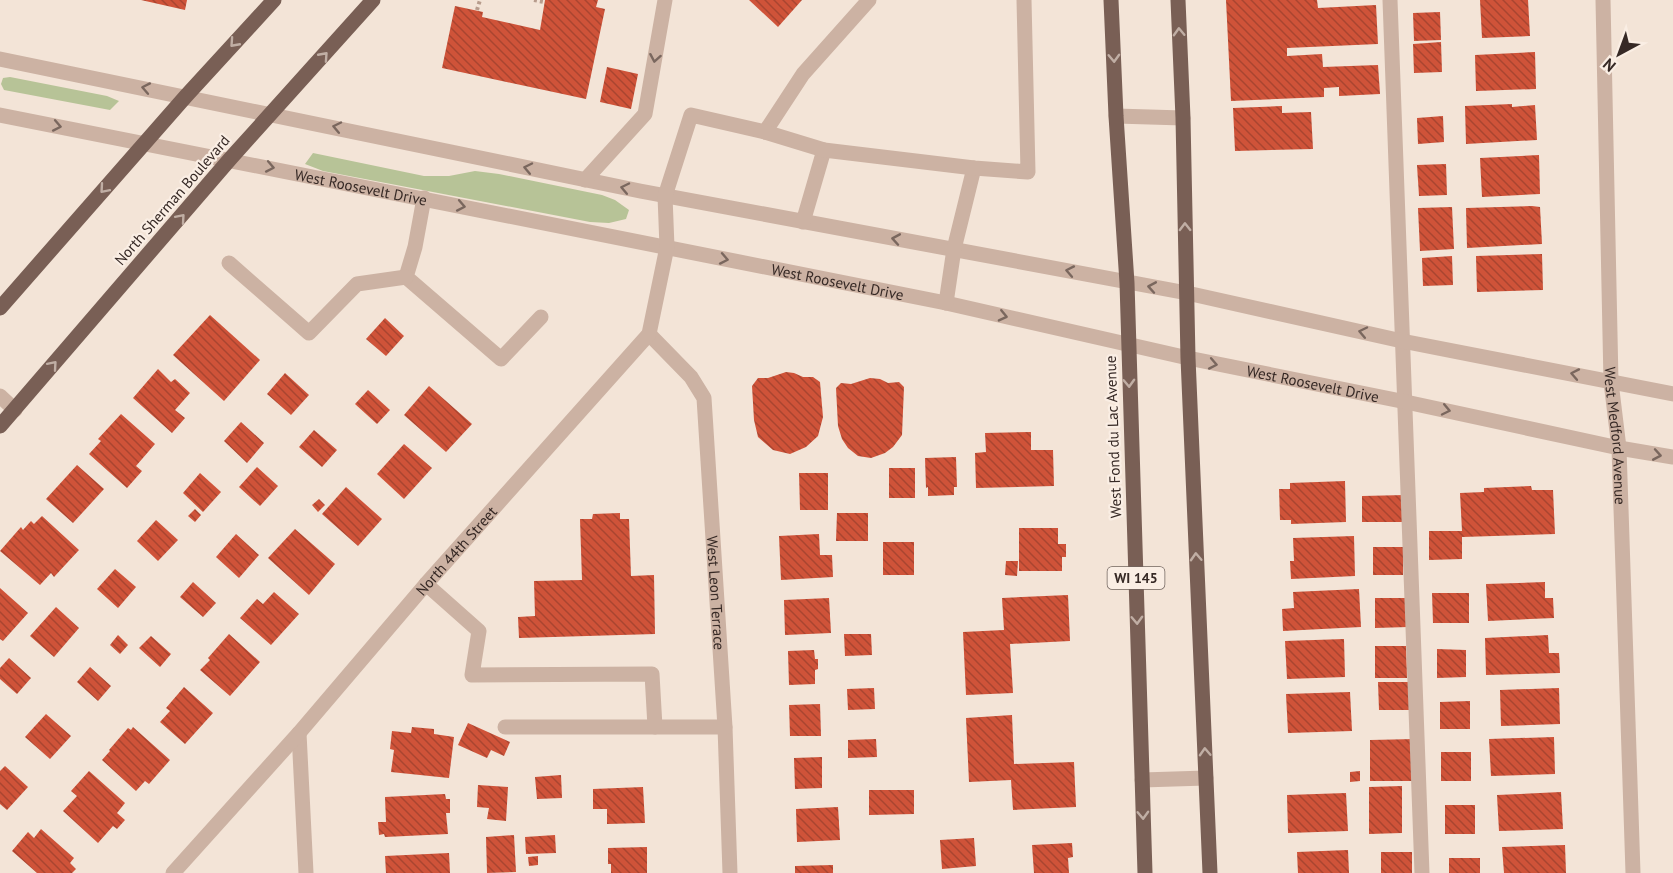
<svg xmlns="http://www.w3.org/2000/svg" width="1673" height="873" font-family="'PT Sans',sans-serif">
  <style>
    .green { fill: #b7c397 }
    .building { fill: url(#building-back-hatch) }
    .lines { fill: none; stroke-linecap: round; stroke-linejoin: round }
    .path { stroke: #b79c8d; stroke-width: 4; stroke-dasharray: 3 3; stroke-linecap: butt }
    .minor { stroke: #ccb2a3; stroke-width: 15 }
    .major { stroke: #795f55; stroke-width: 15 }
    .oneway { stroke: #c0aea4 }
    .oneway2 { stroke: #7a675e }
    .labels { text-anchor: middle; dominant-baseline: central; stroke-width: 4.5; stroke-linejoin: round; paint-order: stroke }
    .shield { fill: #faeee4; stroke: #71645e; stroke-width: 1.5 }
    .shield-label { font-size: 14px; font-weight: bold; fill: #362925 }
    .street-label { font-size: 15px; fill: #362925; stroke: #faeee4 }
  </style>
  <defs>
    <pattern id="building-back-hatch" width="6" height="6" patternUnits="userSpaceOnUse" patternTransform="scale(1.5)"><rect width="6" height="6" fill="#cf5339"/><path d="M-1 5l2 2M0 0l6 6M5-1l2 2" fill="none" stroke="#a94530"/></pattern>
  </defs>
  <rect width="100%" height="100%" fill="#f3e4d7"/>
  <!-- green -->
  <g class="green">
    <polygon points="10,77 107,96 119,101 110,110 4,90 1,84 3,78"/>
    <polygon points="313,153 424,176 449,176 475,171 499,174 602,195 615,200 629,210 626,219 609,223 590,222 323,171 305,164"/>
  </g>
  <!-- building -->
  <g class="building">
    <polygon points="141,0 187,0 185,10"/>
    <polygon points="545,0 598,0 596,7 605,9 586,99 442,68 455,6 483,12 482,17 540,30"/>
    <polygon points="749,0 802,0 778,27"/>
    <polygon points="1226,0 1317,0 1318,8 1376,5 1378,44 1287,48 1287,56 1322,54 1323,67 1378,65 1380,94 1339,96 1339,87 1324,88 1324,97 1231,101"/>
    <polygon points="1480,0 1528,0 1530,36 1482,38"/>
    <polygon points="1440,12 1441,40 1414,41 1413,13"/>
    <polygon points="1441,42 1442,72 1414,73 1413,44"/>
    <polygon points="1535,52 1536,89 1476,91 1475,55"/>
    <polygon points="607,67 638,74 631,109 600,102"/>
    <polygon points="1512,104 1512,107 1535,105 1537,140 1466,144 1465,106"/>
    <polygon points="1282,106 1282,113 1311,112 1313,149 1235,151 1233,108"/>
    <polygon points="1443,116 1444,142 1418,144 1417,118"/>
    <polygon points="1539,155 1540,194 1482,197 1480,158"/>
    <polygon points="1446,164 1447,195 1419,196 1417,165"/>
    <polygon points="1532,206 1540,207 1542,244 1467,248 1466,208"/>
    <polygon points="1452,207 1454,249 1420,251 1418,208"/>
    <polygon points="1542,254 1543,290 1477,292 1476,256"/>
    <polygon points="1452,256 1453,285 1423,286 1422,258"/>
    <polygon points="210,315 260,360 224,401 173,355"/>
    <polygon points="385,318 404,336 386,356 366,339"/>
    <polygon points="158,369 171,382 175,379 190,393 175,410 185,418 172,433 133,398"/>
    <polygon points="786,372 794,373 803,377 813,377 820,382 823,417 818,436 806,447 790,454 773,450 758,437 754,420 752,386 758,378 768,378"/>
    <polygon points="285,373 309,395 291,415 267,394"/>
    <polygon points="870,378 880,379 888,383 899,382 904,387 902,435 893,447 885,453 871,458 858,456 848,448 842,439 838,426 836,388 841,383 851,384"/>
    <polygon points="429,386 472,424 446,452 404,415"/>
    <polygon points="368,390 390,410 377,424 355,404"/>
    <polygon points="121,414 155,444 136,466 142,471 127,488 89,454 101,441 98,439"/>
    <polygon points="241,422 264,443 247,463 224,441"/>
    <polygon points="314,430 337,450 322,467 299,447"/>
    <polygon points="1031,432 1031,450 1053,450 1054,486 976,488 975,453 986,452 985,433"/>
    <polygon points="404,444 432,468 404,499 377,474"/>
    <polygon points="956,457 957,487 954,487 954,495 928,496 928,487 926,488 925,458"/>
    <polygon points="77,465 104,489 73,523 46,499"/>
    <polygon points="257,467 278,486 260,506 239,487"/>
    <rect x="889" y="468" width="26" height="30"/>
    <polygon points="200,473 221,492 203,512 183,493"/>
    <polygon points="799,473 828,473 828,510 800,510"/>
    <polygon points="1345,481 1346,522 1291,524 1291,520 1280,520 1279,489 1290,489 1290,483"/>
    <polygon points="1531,486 1532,490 1553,490 1555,534 1462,537 1462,559 1429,560 1429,531 1462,531 1460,493 1484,492 1484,488"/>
    <polygon points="346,487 382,519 358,546 322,514"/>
    <polygon points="1405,495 1406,522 1362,522 1362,496"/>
    <polygon points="319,499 325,505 318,512 312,505"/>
    <polygon points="195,509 201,515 195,522 188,516"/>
    <polygon points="620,513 620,519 629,519 631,576 654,575 655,634 519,638 518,617 535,616 534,581 582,580 580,519 592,519 593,514"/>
    <polygon points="837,513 868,513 868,541 836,541"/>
    <polygon points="42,516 79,550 54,577 51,573 40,585 0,551 21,527 23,530 31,521 34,524"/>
    <polygon points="156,520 178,540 158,561 137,541"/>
    <polygon points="1019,528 1058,528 1058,544 1066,544 1066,557 1062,557 1062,571 1019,571"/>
    <polygon points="295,529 335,564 309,595 268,558"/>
    <polygon points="236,534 259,555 239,578 216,557"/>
    <polygon points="819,534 820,555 832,555 833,577 781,580 779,536"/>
    <polygon points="1354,536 1355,576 1291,579 1290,561 1294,561 1293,538"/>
    <rect x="883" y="542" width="31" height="33"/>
    <rect x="1373" y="547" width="30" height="28"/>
    <polygon points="1006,561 1018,561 1017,576 1005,575"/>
    <polygon points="115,569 136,587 118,608 97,589"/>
    <polygon points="193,582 216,603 203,617 180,597"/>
    <polygon points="1545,582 1545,598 1553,598 1554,618 1488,621 1486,584"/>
    <polygon points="0,588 28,613 3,641 0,639"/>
    <polygon points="1359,589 1361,627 1283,631 1282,609 1294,608 1293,592"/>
    <polygon points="274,592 299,614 271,645 240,618 257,599 263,604"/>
    <polygon points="1432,593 1469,593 1469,623 1433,623"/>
    <polygon points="1068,595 1070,641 1010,644 1013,693 966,695 963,632 1004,630 1002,598"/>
    <polygon points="829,598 831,633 785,635 784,600"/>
    <polygon points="1375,598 1408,598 1408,627 1375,628"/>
    <polygon points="56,607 79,628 54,657 30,636"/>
    <polygon points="229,634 260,662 230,696 200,670 210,660 208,658"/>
    <polygon points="844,634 871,634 872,655 845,656"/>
    <polygon points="118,635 128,645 120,654 110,645"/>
    <polygon points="1548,635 1549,653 1559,653 1560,673 1486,675 1485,638"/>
    <polygon points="151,636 171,654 160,667 139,648"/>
    <polygon points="1344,639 1345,677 1287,679 1285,641"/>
    <polygon points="1375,646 1406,646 1407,678 1375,678"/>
    <polygon points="1437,649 1466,650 1466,677 1437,678"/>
    <polygon points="814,650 815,659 818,659 818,669 815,670 815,684 789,685 788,651"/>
    <polygon points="9,658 31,678 17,694 0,679 0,668"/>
    <polygon points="90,667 111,686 98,701 77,682"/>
    <polygon points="1378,682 1410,682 1410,710 1379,710"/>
    <polygon points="184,687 213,713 185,744 160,722 170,711 166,708"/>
    <polygon points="874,688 875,709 848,710 847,689"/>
    <polygon points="1559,688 1560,724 1501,726 1500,690"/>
    <polygon points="1350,692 1352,731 1288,733 1286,694"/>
    <polygon points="1470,701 1470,729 1440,729 1440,702"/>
    <polygon points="820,704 821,736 790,736 789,705"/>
    <polygon points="46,714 71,736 50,759 25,737"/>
    <polygon points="1012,715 1014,764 1074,762 1076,807 1013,810 1011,780 969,782 966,718"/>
    <polygon points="468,723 510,742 504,756 491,750 487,758 458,745"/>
    <polygon points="133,727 170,760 149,784 145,781 136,791 102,760 110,751 109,750 128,728 131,730"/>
    <polygon points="412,727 434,729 434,734 454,737 449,778 391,772 394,750 390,749 392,731 411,733"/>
    <polygon points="1554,737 1555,774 1491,776 1489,739"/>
    <polygon points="876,739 877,757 848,758 848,740"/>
    <polygon points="1415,739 1416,781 1370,781 1370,740"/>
    <rect x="1441" y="752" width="30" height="29"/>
    <polygon points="822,757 822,788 795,789 794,758"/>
    <polygon points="5,766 28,787 7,810 0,804 0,771"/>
    <polygon points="89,771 125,803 117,813 125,820 117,829 113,826 98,843 63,811 77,796 71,791"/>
    <polygon points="1360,771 1360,781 1350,782 1350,772"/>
    <polygon points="561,775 562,798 537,799 535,777"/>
    <polygon points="478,785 508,787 506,821 487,819 489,808 477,807"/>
    <polygon points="1402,786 1402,833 1369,834 1369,787"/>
    <polygon points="643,787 645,823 607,824 607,809 593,809 593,789"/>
    <polygon points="869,790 914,790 914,814 869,815"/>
    <polygon points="1561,792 1563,829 1499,831 1497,795"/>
    <polygon points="1346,793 1348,831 1288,833 1287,795"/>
    <polygon points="445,794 446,799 450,799 450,813 446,813 448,834 385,837 384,834 379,835 378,822 386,822 385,797"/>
    <rect x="1445" y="805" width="30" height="29"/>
    <polygon points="838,807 840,840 797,842 796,809"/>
    <polygon points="41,829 74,858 70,863 76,869 72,873 37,873 12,851 28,832 34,838"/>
    <polygon points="514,835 516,872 487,873 486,837"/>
    <polygon points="555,835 556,853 526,854 525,837"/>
    <polygon points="974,838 976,866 942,869 940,840"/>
    <polygon points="1072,843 1073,857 1068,858 1069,873 1034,873 1032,845"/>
    <polygon points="1565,845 1566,873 1504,873 1502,847"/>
    <polygon points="647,847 647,873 611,873 611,864 608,864 608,848"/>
    <polygon points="1348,850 1349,873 1298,873 1297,852"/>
    <rect x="1381" y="852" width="31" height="21"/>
    <polygon points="449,853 450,873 386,873 385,856"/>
    <polygon points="538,856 538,865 529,866 528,857"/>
    <rect x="1449" y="858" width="31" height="15"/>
    <polygon points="833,865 833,873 795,873 795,866"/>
  </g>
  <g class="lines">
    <!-- path -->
    <g class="path">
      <polyline points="534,0 544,2"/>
      <polyline points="477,10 480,0"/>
    </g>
    <!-- minor -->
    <g class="minor">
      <polyline points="1390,0 1422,873"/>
      <path id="s1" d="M1603 0 1611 382 1619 448 1633 873"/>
      <polyline points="0,59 640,191 1187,293 1402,341 1673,394"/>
      <path id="s2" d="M0 115 946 303 1188 358 1406 402 1619 448 1673 457"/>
      <polyline points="1116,116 1183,118"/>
      <polyline points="765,132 803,74 869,0"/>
      <polyline points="585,180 645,114 665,0"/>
      <polyline points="424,198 415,247 406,277 501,359 541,317"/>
      <polyline points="803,222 824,150"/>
      <polyline points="229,263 309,333 357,284 406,277"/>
      <polyline points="946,303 954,249 974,168"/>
      <path id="s3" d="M649 334 691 377 704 398 725 727 730 873"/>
      <polyline points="0,396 15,410"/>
      <polyline points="426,584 479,631 472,675 652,674 655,727"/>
      <polyline points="505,727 725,727"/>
      <polyline points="299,733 306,873"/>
      <polyline points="1142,780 1206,778"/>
      <path id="s4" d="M173 873 299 733 426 584 649 334 667 247 665 196 691 115 765 132 824 150 974 168 1028 172 1024 0"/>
    </g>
    <!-- major -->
    <g class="major">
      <polyline points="1111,0 1116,116 1127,283 1145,873"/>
      <polyline points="1178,0 1183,118 1188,358 1210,873"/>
      <polyline points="0,308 186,96 274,0"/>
      <polyline points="0,426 230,159 373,0"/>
    </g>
  </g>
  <!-- one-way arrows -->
  <defs><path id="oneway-chevron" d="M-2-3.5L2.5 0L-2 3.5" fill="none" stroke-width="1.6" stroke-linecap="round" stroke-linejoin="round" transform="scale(1.5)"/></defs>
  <g class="oneway">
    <use href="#oneway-chevron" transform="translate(1179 32) rotate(-92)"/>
    <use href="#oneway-chevron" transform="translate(234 43) rotate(132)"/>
    <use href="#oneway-chevron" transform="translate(324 56) rotate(-48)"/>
    <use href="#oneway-chevron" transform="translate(1114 58) rotate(88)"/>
    <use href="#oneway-chevron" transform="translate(104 189) rotate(131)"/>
    <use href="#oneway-chevron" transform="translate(181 218) rotate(-49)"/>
    <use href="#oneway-chevron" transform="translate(1185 227) rotate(-91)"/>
    <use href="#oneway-chevron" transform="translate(53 365) rotate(-49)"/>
    <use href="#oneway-chevron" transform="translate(1129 383) rotate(88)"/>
    <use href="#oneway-chevron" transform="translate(1196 557) rotate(-93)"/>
    <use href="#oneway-chevron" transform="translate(1137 620) rotate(88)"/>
    <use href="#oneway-chevron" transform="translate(1205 752) rotate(-93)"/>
    <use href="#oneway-chevron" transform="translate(1143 815) rotate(88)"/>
  </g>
  <g class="oneway2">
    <use href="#oneway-chevron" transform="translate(655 58) rotate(100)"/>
    <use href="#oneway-chevron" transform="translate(146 88) rotate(-169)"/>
    <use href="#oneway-chevron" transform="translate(57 126) rotate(11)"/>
    <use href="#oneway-chevron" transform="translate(337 127) rotate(-168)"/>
    <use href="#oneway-chevron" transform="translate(270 167) rotate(11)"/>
    <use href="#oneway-chevron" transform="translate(528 168) rotate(-168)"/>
    <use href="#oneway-chevron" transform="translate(625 188) rotate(-168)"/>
    <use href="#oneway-chevron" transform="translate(461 206) rotate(11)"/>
    <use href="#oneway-chevron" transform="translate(896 239) rotate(-170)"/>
    <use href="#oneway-chevron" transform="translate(724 259) rotate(11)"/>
    <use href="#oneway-chevron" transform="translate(1070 271) rotate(-169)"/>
    <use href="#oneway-chevron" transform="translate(1152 287) rotate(-170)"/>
    <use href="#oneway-chevron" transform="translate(1003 316) rotate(13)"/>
    <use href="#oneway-chevron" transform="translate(1363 332) rotate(-168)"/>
    <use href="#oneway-chevron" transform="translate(1213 364) rotate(11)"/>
    <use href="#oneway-chevron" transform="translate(1575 374) rotate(-169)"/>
    <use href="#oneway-chevron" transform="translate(1446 410) rotate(12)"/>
    <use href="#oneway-chevron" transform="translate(1657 455) rotate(10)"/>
  </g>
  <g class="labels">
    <!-- shield labels -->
    <rect class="shield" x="1107.5" y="567" width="57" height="22" rx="4.5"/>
    <g class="shield-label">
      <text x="1136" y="578">WI 145</text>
    </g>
    <!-- street labels -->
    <g class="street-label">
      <text stroke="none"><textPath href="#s2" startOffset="368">West Roosevelt Drive</textPath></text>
      <text transform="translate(172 200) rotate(-49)">North Sherman Boulevard</text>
      <text stroke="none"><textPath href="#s2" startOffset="854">West Roosevelt Drive</textPath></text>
      <text stroke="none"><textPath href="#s2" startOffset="1340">West Roosevelt Drive</textPath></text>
      <text transform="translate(1113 437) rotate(-92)">West Fond du Lac Avenue</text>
      <text stroke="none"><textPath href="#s1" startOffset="436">West Medford Avenue</textPath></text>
      <text stroke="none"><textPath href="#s4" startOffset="429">North 44th Street</textPath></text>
      <text stroke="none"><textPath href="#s3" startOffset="280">West Leon Terrace</textPath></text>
    </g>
  </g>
  <!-- north arrow -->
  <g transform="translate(1619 54) rotate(221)" stroke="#faeee4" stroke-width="4.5" paint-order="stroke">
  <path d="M0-4.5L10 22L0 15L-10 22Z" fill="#362925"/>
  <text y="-9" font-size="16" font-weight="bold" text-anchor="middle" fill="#362925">N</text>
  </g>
</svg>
